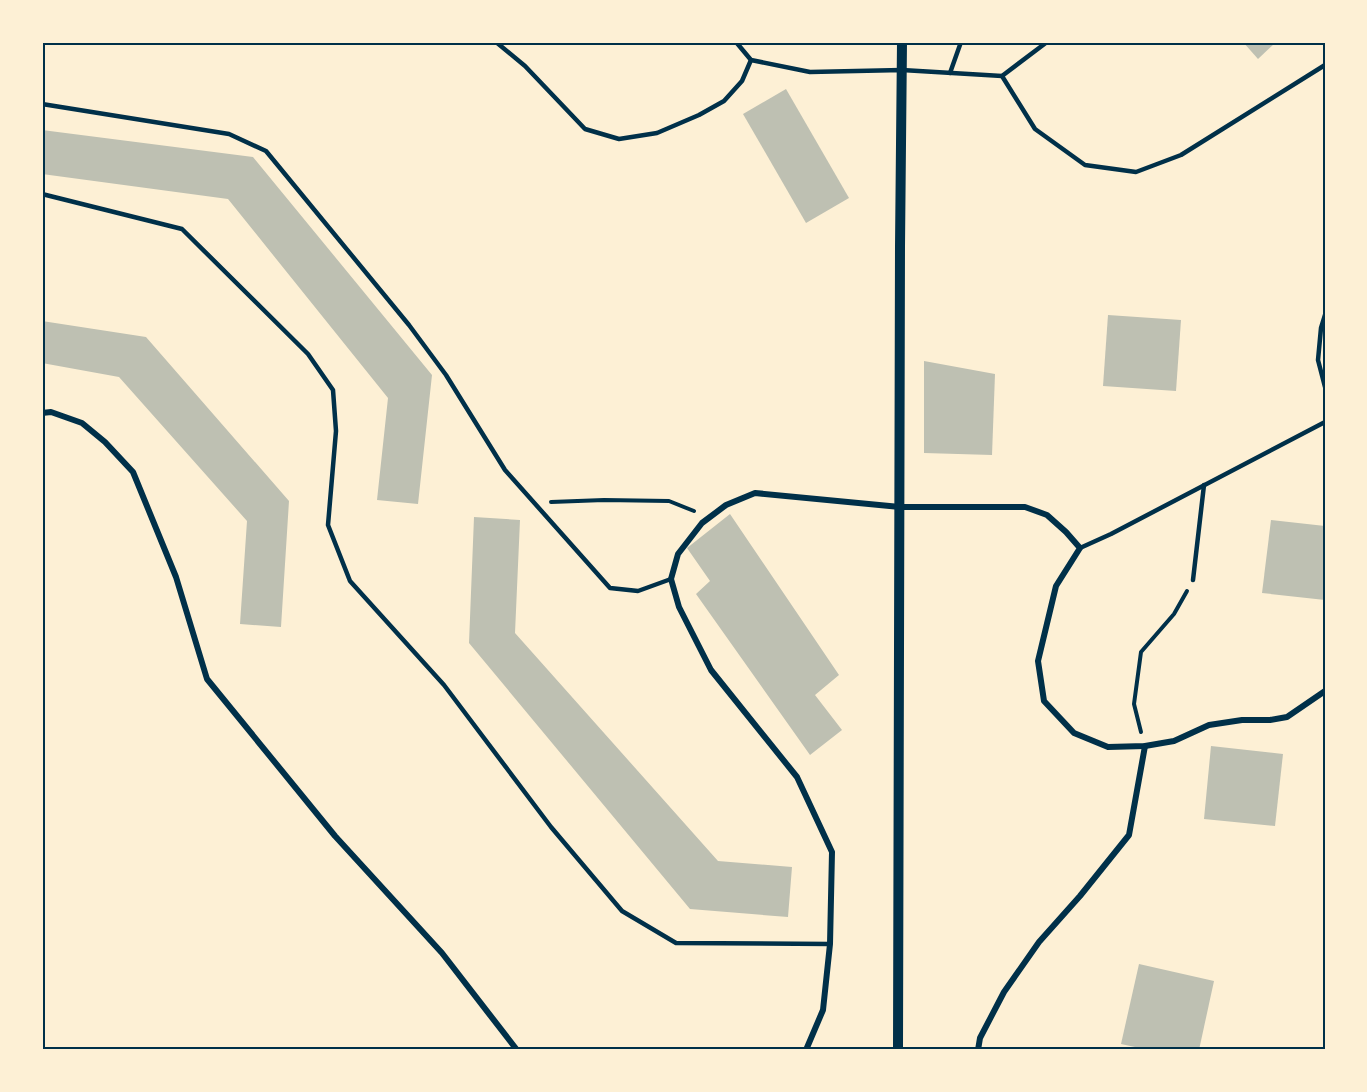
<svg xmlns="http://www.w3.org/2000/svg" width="1367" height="1092" font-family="Barlow,sans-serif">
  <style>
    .building { fill: #bec0b2 }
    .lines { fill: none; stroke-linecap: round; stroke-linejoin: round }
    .path { stroke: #003049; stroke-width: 4 }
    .service { stroke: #003049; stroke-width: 4.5 }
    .minor { stroke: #003049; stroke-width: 6 }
    .tertiary { stroke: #003049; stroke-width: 10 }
    .neatline { fill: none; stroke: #003049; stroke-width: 2 }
  </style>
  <rect width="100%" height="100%" fill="#fdf0d5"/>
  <!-- building -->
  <g class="building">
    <polygon points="1243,42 1276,42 1258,59"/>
    <polygon points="786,89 849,198 806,223 743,114"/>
    <polygon points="42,130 253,157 432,375 418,504 377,500 388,398 228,199 42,174"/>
    <polygon points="1108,315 1181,320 1176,391 1103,386"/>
    <polygon points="42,321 146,337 289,501 281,627 240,624 247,521 119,377 42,363"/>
    <polygon points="924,361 995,374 992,455 924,453"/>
    <polygon points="730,514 839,675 815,695 842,730 810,755 696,594 710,581 687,548"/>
    <polygon points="474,517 520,520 515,633 718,861 792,867 788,917 690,909 469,643"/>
    <polygon points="1271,520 1325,526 1325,600 1262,593"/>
    <polygon points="1211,746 1283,754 1275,826 1204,819"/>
    <polygon points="1139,964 1214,981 1199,1050 1149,1050 1121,1044"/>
  </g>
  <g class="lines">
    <!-- path -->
    <g class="path">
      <polyline points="551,502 604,500 669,501 694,511"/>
      <polyline points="1141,732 1134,704 1141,652 1174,614 1187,591"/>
    </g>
    <!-- service -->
    <g class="service">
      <polyline points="496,42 525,66 585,129 619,139 657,133 699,115 724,101 742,81 751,60"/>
      <polyline points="736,42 751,60 810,72 902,70 1002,76 1047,42"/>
      <polyline points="950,73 961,42"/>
      <polyline points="1002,76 1035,129 1085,165 1136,172 1181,155 1325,65"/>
      <polyline points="42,104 229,134 266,151 409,325 446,375 505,470 610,588 638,591 671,579"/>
      <polyline points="42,194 182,229 308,354 333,390 336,431 328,525 350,581 444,685 551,827 622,911 676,943 830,944"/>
      <polyline points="1325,315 1321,328 1318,360 1325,387"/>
      <polyline points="1080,548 1111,534 1325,422"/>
      <polyline points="1193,580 1204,485"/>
    </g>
    <!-- minor -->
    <g class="minor">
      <polyline points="42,413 51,412 82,423 105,442 133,472 176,577 207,679 335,836 442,953 517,1050"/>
      <polyline points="806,1050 823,1010 830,944 832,852 797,777 711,670 679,607 671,579 678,554 702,523 726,505 755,493 900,507 1025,507 1047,515 1066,532 1080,548 1056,586 1038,661 1044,701 1074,733 1108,747 1145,746 1174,741 1209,725 1242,720 1270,720 1287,717 1325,691"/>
      <polyline points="978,1050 980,1038 1004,992 1039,942 1080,896 1129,835 1145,746"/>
    </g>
    <!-- tertiary -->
    <polyline class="tertiary" points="898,1050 900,246 902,42"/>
  </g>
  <!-- border -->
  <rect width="1367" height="1092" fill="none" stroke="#fdf0d5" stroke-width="87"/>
  <rect x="44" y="44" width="1280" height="1004" class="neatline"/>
</svg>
